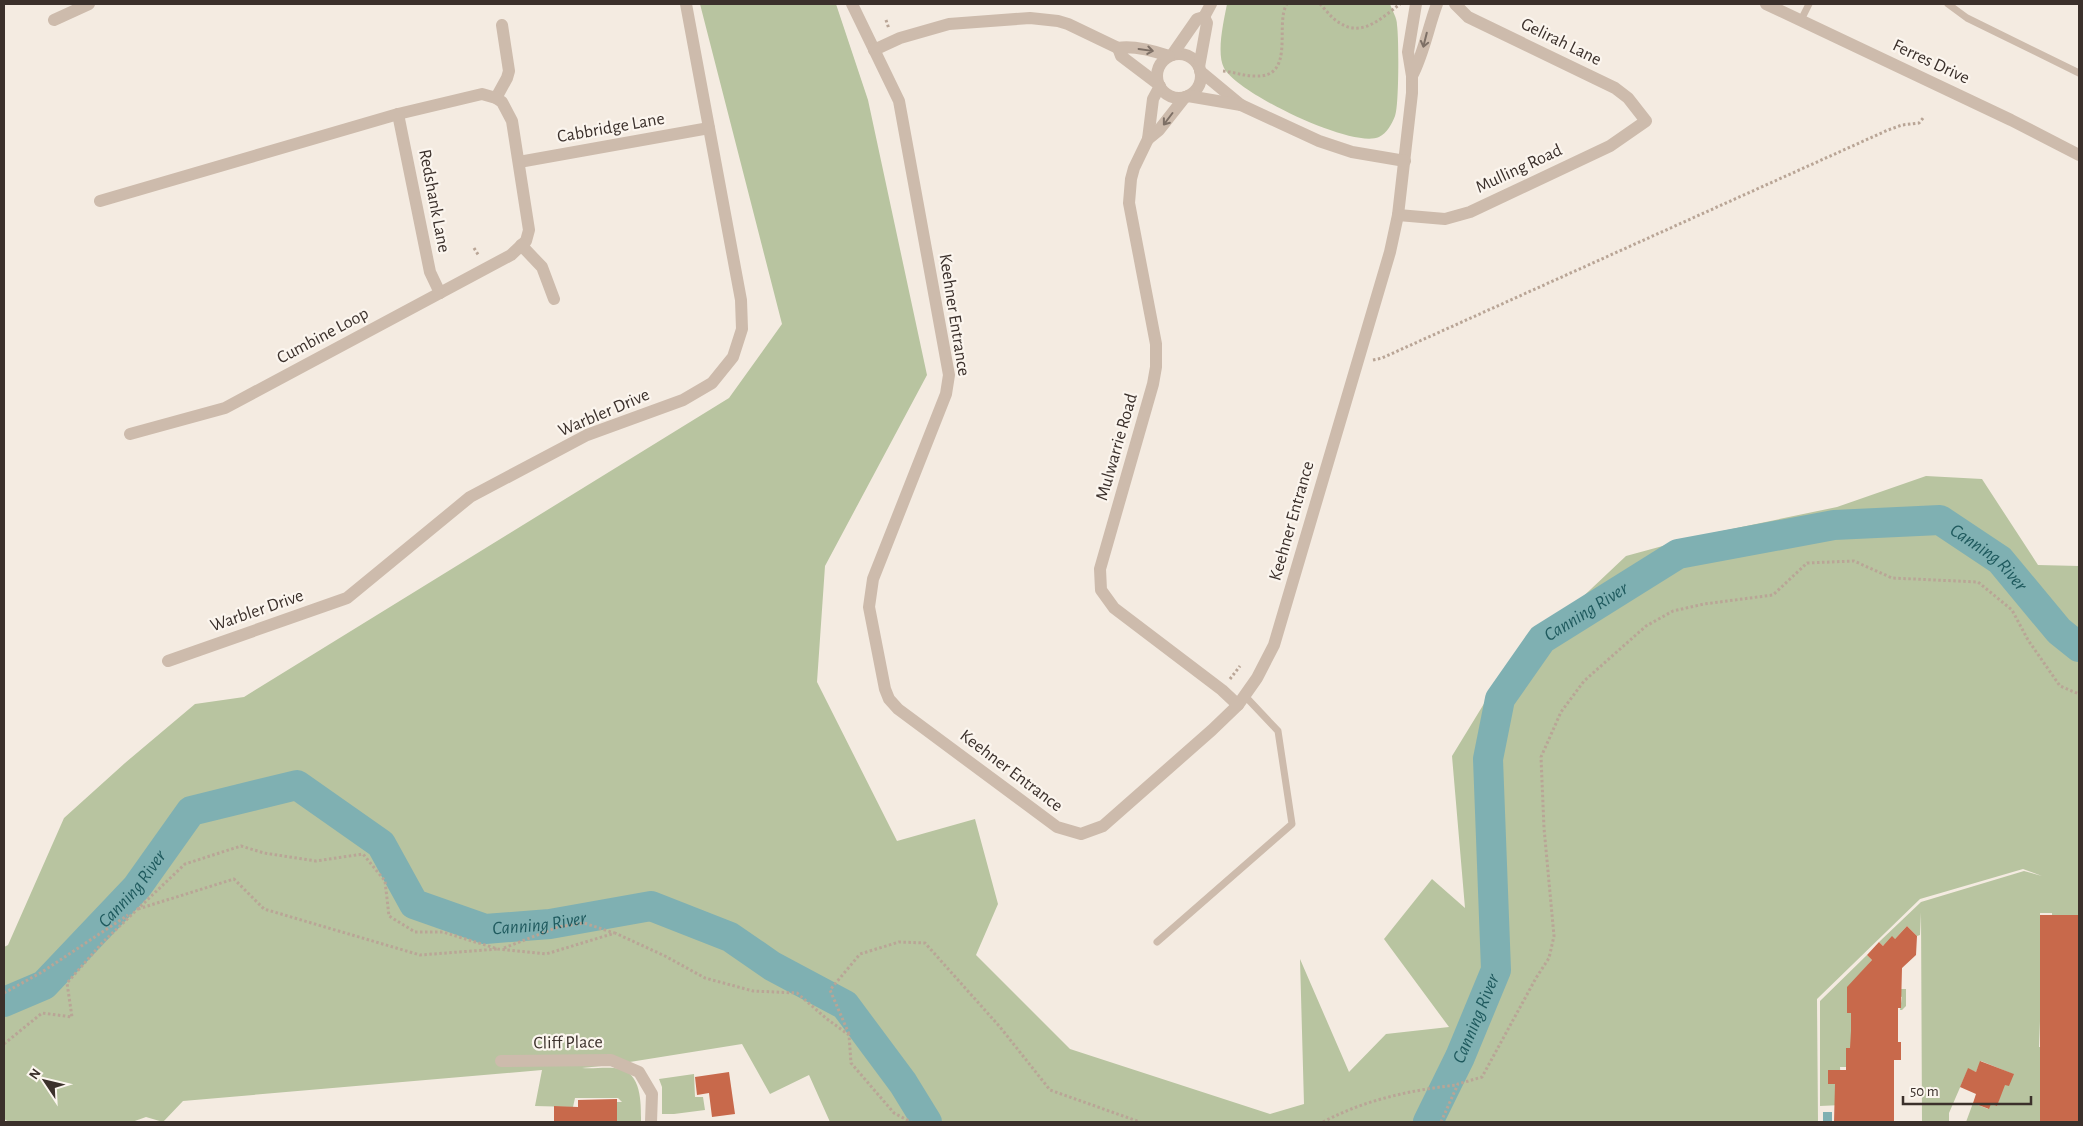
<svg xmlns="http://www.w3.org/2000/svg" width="2083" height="1126" font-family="'Alegreya Sans',sans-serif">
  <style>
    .green { fill: #b8c4a0 }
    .water { fill: #7fb0b2 }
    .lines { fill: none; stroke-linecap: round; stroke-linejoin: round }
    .river { stroke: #7fb0b2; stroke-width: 30 }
    .building { fill: #c8694b }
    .path { stroke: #b9a596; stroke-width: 3; stroke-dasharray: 2.5 2.5; stroke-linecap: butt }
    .service { stroke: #cdbbac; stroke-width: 7 }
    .minor { stroke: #cdbbac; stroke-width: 12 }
    .oneway { stroke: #7d6f65 }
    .labels { text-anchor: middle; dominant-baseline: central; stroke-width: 4.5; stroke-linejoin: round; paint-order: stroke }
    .street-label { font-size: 18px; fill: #3b302b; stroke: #fbf5ee }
    .water-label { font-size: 19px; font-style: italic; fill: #1f5a5e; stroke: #fbf5ee }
  </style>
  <rect width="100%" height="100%" fill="#f4ebe1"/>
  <!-- green -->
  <g class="green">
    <path d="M700 4H836L868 100 927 375 825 566 817 682 897 841 975 819 998 904 976 955 1070 1049 1270 1114 1304 1104 1300 959 1349 1072 1386 1034 1449 1027 1384 939 1432 879 1465 908 1452 756 1504 671 1626 556 1703 535 1837 507 1926 476 1982 479 2038 565 2079 566V915H2068L2052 929V913H2040V957L2066 976H2079V978L2040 979 2069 1011H2079V1015H2069V1021H2040L2039 1047H2079V1053L2040 1054 2070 1086H2079V1088L2069 1089V1097H2040V1122H1966L1973 1103 1988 1109 1991 1104 1997 1106 2004 1084 2013 1074 1981 1061 1976 1072 1968 1069 1949 1113V1122H1922L1921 912 1920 935 1917 936 1907 926 1895 939 1883 946 1879 942 1921 902 2024 871 2042 876 2023 869 1920 899 1817 999 1818 1122H830L809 1075 770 1094 742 1044 611 1065 582 1068C592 1069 604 1067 614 1068 642 1069 641 1102 641 1122H617V1102H622L618 1098H575L573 1107 535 1106 542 1070 183 1101 163 1122 146 1117 132 1122H9L4 1119V947L8 945 64 818 125 763 195 704 244 697 729 398 782 324Z"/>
    <path d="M1227 4H1390C1392 10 1397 18 1397 25 1399 38 1399 107 1395 116 1392 124 1387 133 1379 137 1352 149 1237 93 1224 68 1216 53 1224 20 1227 4Z"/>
    <polygon points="1867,955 1872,960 1847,989 1847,1013 1851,1013 1866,1027 1850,1048 1846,1049 1846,1064 1892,1067 1840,1067 1842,1105 1820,1106 1820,1001"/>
    <polygon points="1899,989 1906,989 1906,1006 1902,1010 1900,1010 1902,997 1899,996"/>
    <polygon points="694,1074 695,1097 703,1097 705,1110 674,1114 662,1114 662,1087 659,1079"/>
  </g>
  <!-- water -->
  <rect class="water" x="1823" y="1112" width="9" height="10"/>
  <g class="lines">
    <!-- river -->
    <g class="river">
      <path id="s1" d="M4 1002 44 985 137 887 191 811 297 785 381 844 414 904 485 929 550 924 651 906 730 937 772 966 845 1005 903 1083 927 1122"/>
      <path id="s2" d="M1428 1122 1460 1057 1496 970 1488 759 1500 699 1542 639 1678 554 1834 525 1940 520 2000 560 2059 631 2079 647"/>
    </g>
  </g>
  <!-- building -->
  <g class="building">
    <rect x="2040" y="915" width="39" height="207"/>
    <polygon points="1907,926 1917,936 1916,955 1902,968 1901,1008 1898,1008 1898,1042 1901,1042 1901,1060 1894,1060 1894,1122 1834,1122 1835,1084 1828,1084 1828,1070 1846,1070 1846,1048 1850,1048 1851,1031 1851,1013 1847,1013 1847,987 1872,960 1867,955 1879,942 1883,946 1892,936 1895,939"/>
    <polygon points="1980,1061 2014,1074 2009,1086 2005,1085 1997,1106 1991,1104 1989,1109 1973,1103 1976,1094 1960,1087 1968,1068 1976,1072"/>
    <polygon points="729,1072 735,1114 712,1117 709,1093 697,1095 695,1077"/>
    <polygon points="617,1099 617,1122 554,1122 554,1106 578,1107 578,1100"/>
  </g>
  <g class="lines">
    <!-- path -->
    <g class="path">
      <path d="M1320 4C1326 10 1332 19 1340 23 1362 38 1383 17 1400 4"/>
      <polyline points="886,20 889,29"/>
      <path d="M1223 71C1234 72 1244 76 1254 76 1297 79 1274 24 1287 4"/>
      <polyline points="474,248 479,256"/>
      <polyline points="1373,360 1382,358 1888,130 1902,125 1919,123 1924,117"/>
      <polyline points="1230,679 1240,666"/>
      <polyline points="138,909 234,879 264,909 420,955 498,949"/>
      <polyline points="504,948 558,927 584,923 614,933"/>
      <polyline points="4,993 42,972 128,915"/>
      <polyline points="849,1034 830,990 860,954 899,942 925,943 1000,1027 1050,1090 1140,1122"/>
      <polyline points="4,1044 42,1013 72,1017 67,983 103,942 185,864 241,846 264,853 316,861 363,854 385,881 389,916 415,932 443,932 498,949 546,954 615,933 665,956 705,978 753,991 797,993 827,1019 849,1035 851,1063 894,1113 911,1122"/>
      <path d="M1323 1122C1364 1100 1411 1090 1457 1085"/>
      <polyline points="1441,1122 1458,1084 1482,1077 1536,978 1549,958 1554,936 1544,828 1541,757 1561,712 1584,681 1646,626 1673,611 1704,604 1773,595 1807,563 1854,561 1892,578 1978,582 2012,610 2028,640 2060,686 2079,694"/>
    </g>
    <!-- service -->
    <g class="service">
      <polyline points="1948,4 1967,18 2079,73"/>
      <polyline points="1801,20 1809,4"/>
      <polyline points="1157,942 1292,824 1278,731 1245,696"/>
    </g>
    <!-- minor -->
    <g class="minor">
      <polyline points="852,4 899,101 949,375 946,394 873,579 869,607 885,689 889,699 898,709 1057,827 1081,834 1103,826 1212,730 1238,705 1257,678 1274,645 1390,252 1398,215 1412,93 1412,76 1408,52 1416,4"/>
      <polyline points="1766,4 2011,120 2079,155"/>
      <polyline points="1204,17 1211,4"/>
      <polyline points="54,20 89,4"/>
      <polyline points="874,50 900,38 949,24 1030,18 1058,21 1068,24 1118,48"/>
      <circle cx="1179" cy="76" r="22"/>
      <polyline points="1172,55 1197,19 1204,17 1207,23 1199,67"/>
      <polyline points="1200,71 1241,105 1319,141 1352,152 1405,161"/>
      <path d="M1412 76C1424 53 1428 28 1437 4"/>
      <path d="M1158 84 1121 56 1118 48C1134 45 1154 51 1169 56"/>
      <polyline points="1160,86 1153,99 1148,139 1134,168 1131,179 1129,203 1156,344 1156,367 1153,384 1100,569 1101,590 1114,608 1222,690 1238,705"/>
      <polyline points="1188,96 1241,105"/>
      <polyline points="496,98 507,78 509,71 502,25"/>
      <polyline points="398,114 430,272 440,293"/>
      <polyline points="1148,139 1159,130 1185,97"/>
      <polyline points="519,162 709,128"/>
      <polyline points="100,201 398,114 482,94 496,98 502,102 512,121 529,230 526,241 511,255 225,408 130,434"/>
      <polyline points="1398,215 1445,219 1470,212 1610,146 1646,121 1628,98 1615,88 1468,17 1455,4"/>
      <polyline points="521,245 542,267 554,299"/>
      <polyline points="168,661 347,598 470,497 587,435 683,400 712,383 733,357 742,329 741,300 686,4"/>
      <polyline points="501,1061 611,1060 639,1072 652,1094 651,1122"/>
    </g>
  </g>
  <!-- one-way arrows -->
  <defs><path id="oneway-shaft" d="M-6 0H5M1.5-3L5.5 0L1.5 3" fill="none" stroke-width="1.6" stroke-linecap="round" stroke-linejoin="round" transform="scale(1.25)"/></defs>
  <g class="oneway">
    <use href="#oneway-shaft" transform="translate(1425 40) rotate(104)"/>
    <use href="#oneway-shaft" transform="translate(1146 50) rotate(8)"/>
    <use href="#oneway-shaft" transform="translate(1168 119) rotate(127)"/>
  </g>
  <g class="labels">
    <!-- street labels -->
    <g class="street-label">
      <text transform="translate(1561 42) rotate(26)">Gelirah Lane</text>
      <text transform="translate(1931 62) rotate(25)">Ferres Drive</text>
      <text transform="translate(611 128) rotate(-10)">Cabbridge Lane</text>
      <text transform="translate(1519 169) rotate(-25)">Mulling Road</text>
      <text transform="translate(434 201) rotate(79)">Redshank Lane</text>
      <text transform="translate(954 315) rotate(81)">Keehner Entrance</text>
      <text transform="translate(323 336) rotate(-28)">Cumbine Loop</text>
      <text transform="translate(604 413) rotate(-23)">Warbler Drive</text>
      <text transform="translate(1117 447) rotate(-74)">Mulwarrie Road</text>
      <text transform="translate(1292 521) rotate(-74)">Keehner Entrance</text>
      <text transform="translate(257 611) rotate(-19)">Warbler Drive</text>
      <text transform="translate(1011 771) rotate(37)">Keehner Entrance</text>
      <text transform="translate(568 1043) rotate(-1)">Cliff Place</text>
    </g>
    <!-- water labels -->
    <g class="water-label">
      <text stroke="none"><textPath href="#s2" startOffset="999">Canning River</textPath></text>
      <text stroke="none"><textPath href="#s2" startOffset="564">Canning River</textPath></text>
      <text stroke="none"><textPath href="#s1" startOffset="174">Canning River</textPath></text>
      <text stroke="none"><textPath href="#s1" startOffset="682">Canning River</textPath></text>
      <text stroke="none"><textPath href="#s2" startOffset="114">Canning River</textPath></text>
    </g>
  </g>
  <!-- border -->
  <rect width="2083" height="1126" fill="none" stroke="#3b302b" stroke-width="10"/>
  <!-- north arrow -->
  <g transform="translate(45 1081) rotate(305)" stroke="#fbf5ee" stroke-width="4" paint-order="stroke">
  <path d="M0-4L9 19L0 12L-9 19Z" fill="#3b302b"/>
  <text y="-8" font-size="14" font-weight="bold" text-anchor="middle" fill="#3b302b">N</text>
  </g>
  <!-- scale -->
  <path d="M1903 1096v8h128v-8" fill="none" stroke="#3b302b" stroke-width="2.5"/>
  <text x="1910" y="1096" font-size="15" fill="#3b302b" stroke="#fbf5ee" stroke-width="4" paint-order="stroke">50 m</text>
</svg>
